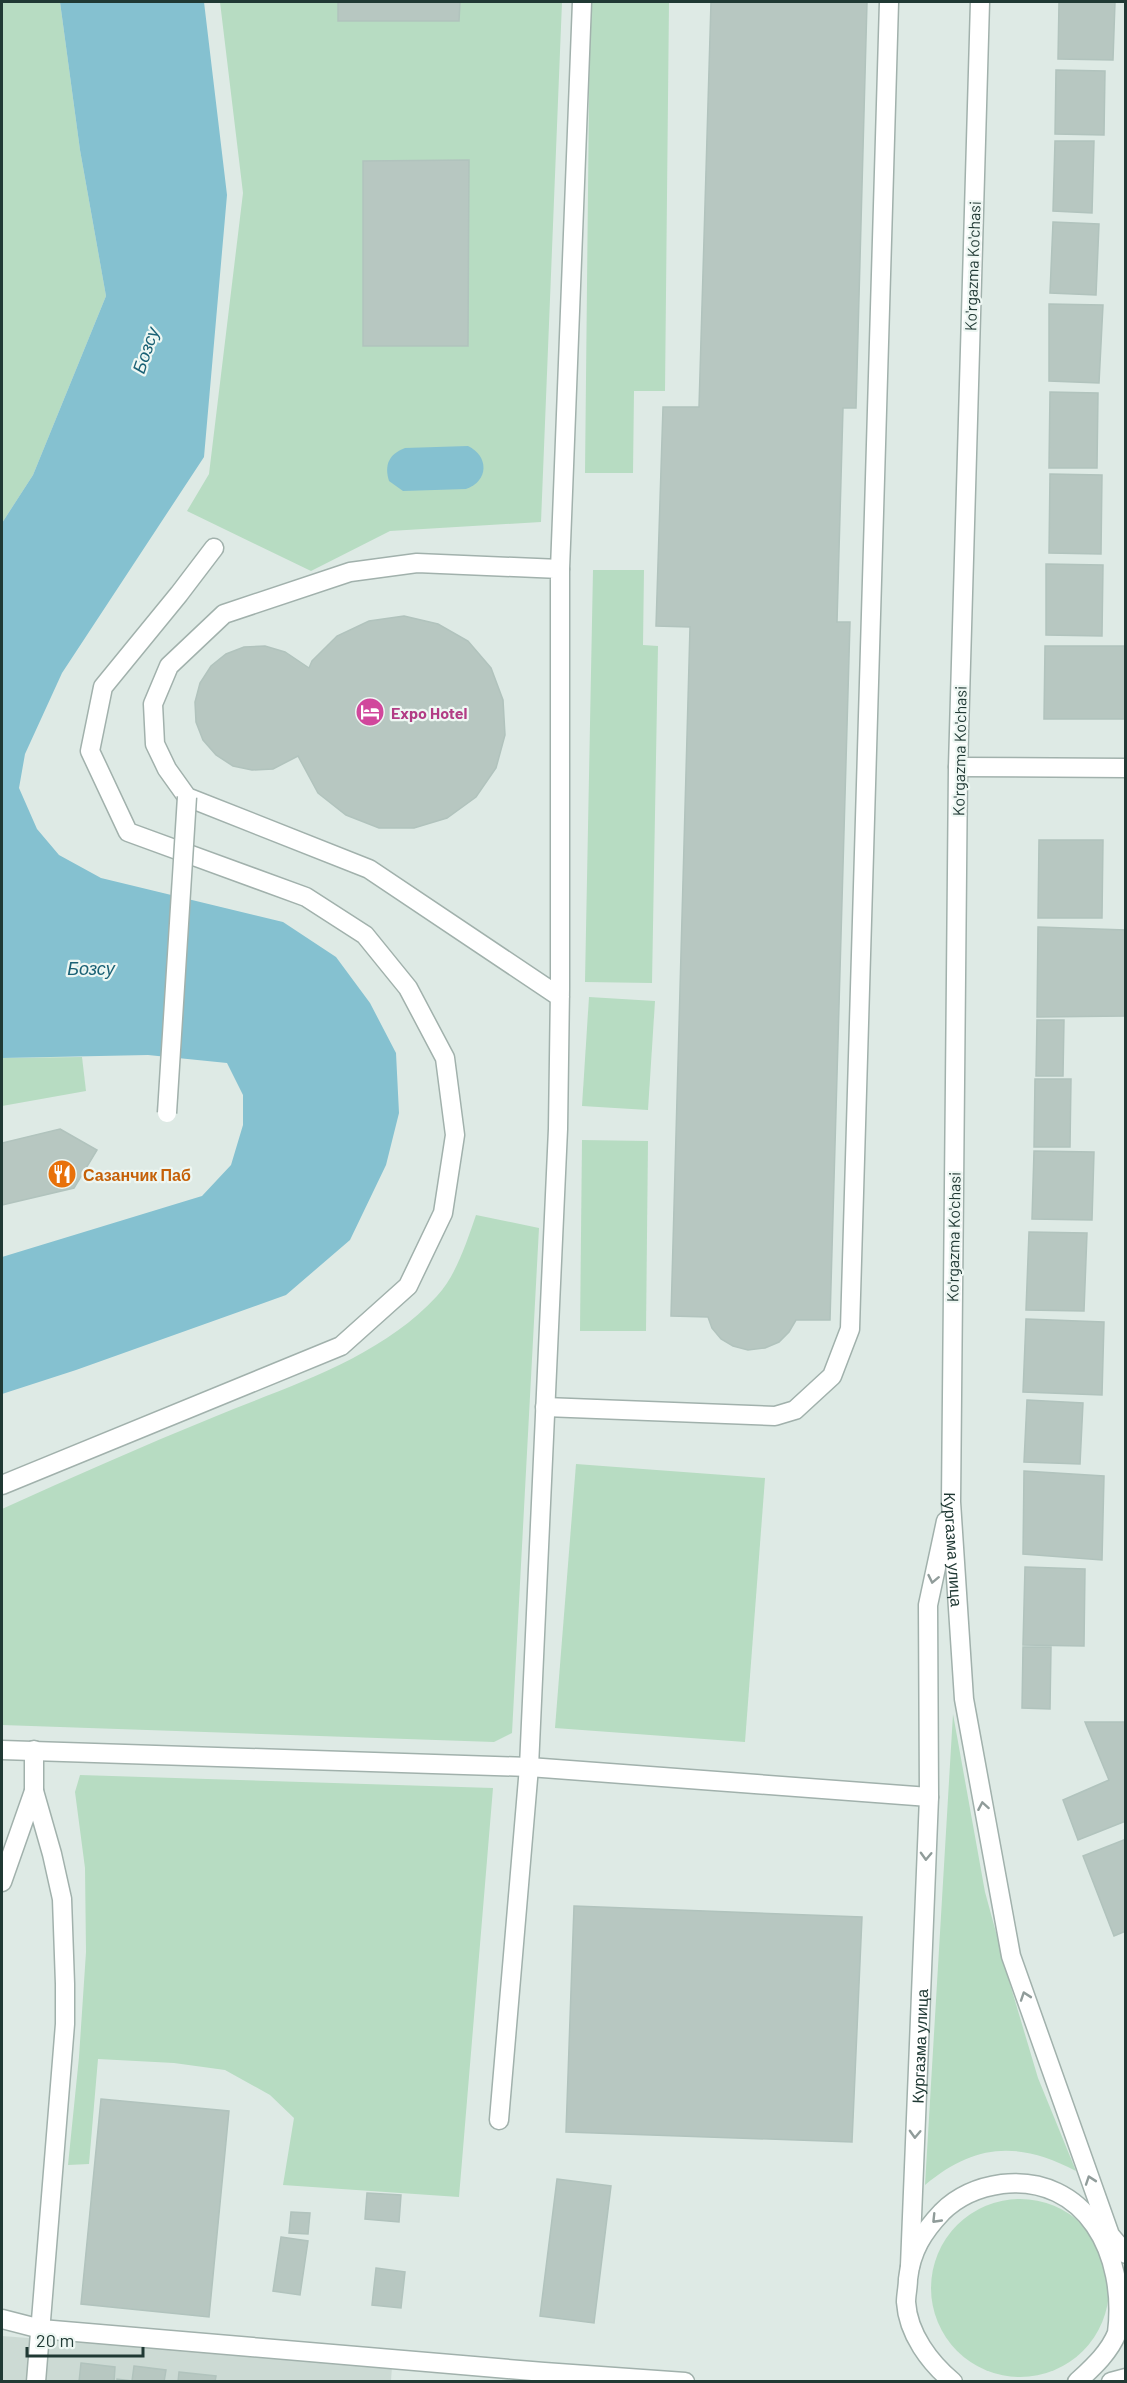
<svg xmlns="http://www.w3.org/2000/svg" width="1127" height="2383" font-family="Barlow,sans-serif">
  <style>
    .built { fill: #ccdad4 }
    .green { fill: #b7dcc2 }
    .water { fill: #85c1d0 }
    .building { fill: #b7c7c1; stroke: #b1c3bd; stroke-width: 1.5 }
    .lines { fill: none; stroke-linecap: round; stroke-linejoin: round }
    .service-casing { stroke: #a1b1ac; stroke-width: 21 }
    .minor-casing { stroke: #a1b1ac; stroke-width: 21 }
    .tertiary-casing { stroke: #a1b1ac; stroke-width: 21 }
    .service { stroke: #fff; stroke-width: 18 }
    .minor { stroke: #fff; stroke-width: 18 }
    .tertiary { stroke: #fff; stroke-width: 18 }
    .pedestrian-bridge-casing { stroke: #a1b1ac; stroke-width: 21; stroke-linecap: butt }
    .pedestrian-bridge { stroke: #fff; stroke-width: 18 }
    .oneway { stroke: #909c9a }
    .labels { text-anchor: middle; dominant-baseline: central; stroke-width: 4.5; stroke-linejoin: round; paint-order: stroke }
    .street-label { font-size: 16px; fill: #203934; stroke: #eef7f3 }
    .hotel-label { font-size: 16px; font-weight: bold; fill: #b23c85; stroke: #eef7f3; text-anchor: start }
    .food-label { font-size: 16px; font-weight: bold; fill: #c56008; stroke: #eef7f3; text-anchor: start }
    .water-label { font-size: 18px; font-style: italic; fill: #1a6175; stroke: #eef7f3 }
  </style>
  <rect width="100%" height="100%" fill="#deeae5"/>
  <!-- built -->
  <polygon class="built" points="2,2336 392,2366 391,2381 2,2381"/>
  <!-- green -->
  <g class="green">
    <polygon points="2,2 60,2 80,150 106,296 33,475 2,523"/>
    <polygon points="220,2 562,2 541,522 390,531 311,571 187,511 209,474 243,193"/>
    <polygon points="590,2 669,2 665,391 634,391 633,473 585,473"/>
    <polygon points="593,570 644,570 643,645 658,646 652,983 585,982"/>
    <polygon points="589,997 655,1001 648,1110 582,1106"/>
    <polygon points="82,1057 86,1091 2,1106 2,1058"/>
    <polygon points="582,1140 648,1141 646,1331 580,1331"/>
    <path d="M476 1215 539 1228 512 1733 494 1742 2 1725V1509C72 1477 143 1446 214 1417 291 1385 379 1359 437 1296 456 1276 467 1241 476 1215Z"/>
    <polygon points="576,1464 765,1478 745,1742 555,1728"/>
    <path d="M953 1714 985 1892 1010 1984 1038 2078 1076 2171C1019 2141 975 2143 925 2185Z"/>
    <polygon points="80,1775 493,1788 459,2197 283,2185 294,2118 270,2095 225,2070 174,2063 98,2059 89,2164 68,2165 79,2057 86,1952 85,1868 75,1792"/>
    <circle cx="1020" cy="2288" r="89"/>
  </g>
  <!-- water -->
  <g class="water">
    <polygon points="60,2 204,2 227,195 204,457 62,673 25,754 19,788 37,829 59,855 101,878 283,922 336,957 370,1003 396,1053 399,1113 386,1165 350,1240 286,1295 76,1370 2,1394 2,1257 202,1196 231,1165 243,1125 243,1095 227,1063 148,1055 2,1058 2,523 33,475 106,296 80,150"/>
    <path d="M468 446C489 456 489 481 466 489L403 491 389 481C384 465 389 454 405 448Z"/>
  </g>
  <!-- building -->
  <g class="building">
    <polygon points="338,2 460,2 459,21 338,21"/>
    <polygon points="711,2 867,2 856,408 843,408 837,622 850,622 830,1320 796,1320 789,1332 779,1342 765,1348 748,1350 733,1346 721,1339 712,1328 708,1317 671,1316 690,627 656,626 663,407 699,407"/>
    <polygon points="1059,2 1115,2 1113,60 1058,59"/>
    <polygon points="1056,70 1105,71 1104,135 1055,134"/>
    <polygon points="1055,141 1094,141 1092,213 1053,211"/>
    <polygon points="469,160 468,346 363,346 363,161"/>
    <polygon points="1053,222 1099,224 1096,295 1050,293"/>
    <polygon points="1049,304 1103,305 1099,383 1049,381"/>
    <polygon points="1050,392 1098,393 1097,468 1049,468"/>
    <polygon points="1050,474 1102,475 1101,554 1049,553"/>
    <polygon points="1046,564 1103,565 1102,636 1046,635"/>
    <polygon points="404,616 438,624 468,641 491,668 503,700 505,735 496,768 476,797 447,818 414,828 379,828 346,815 318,793 298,756 273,769 252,770 233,766 216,755 203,740 196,722 195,702 200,683 211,666 226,654 244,647 265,646 285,652 309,668 312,661 337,636 369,621"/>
    <polygon points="1045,646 1126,646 1126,719 1044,719"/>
    <polygon points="1039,840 1103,840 1102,918 1038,918"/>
    <polygon points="1038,927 1126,930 1126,1016 1037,1017"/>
    <polygon points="1037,1020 1064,1020 1063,1076 1036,1076"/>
    <polygon points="1035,1079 1071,1079 1070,1147 1034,1147"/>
    <polygon points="60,1129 97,1150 74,1188 2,1205 2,1143"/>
    <polygon points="1034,1151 1094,1152 1092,1220 1032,1219"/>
    <polygon points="1029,1232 1087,1233 1084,1311 1026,1310"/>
    <polygon points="1026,1319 1104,1322 1102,1395 1023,1392"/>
    <polygon points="1027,1400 1083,1403 1080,1464 1024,1462"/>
    <polygon points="1024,1471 1104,1476 1102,1560 1023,1554"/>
    <polygon points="1025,1567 1085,1569 1084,1646 1023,1645"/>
    <polygon points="1023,1647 1051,1647 1050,1709 1022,1708"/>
    <polygon points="1085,1722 1126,1722 1126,1821 1078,1840 1063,1800 1109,1780"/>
    <polygon points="1126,1839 1126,1931 1114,1936 1083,1856"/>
    <polygon points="574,1906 862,1917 852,2142 566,2132"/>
    <polygon points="101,2099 229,2111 209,2317 81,2304"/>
    <polygon points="557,2179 611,2186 594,2323 540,2316"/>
    <polygon points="367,2193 401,2195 399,2222 365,2219"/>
    <polygon points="291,2212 310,2213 308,2234 289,2233"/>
    <polygon points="281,2237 308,2241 300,2295 273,2291"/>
    <polygon points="376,2268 405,2272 401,2308 372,2305"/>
    <polygon points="81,2363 115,2367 114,2382 79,2382"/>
    <polygon points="134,2366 166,2370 164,2382 117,2382 117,2379 132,2381"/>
    <polygon points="179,2372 216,2376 215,2382 178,2382"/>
  </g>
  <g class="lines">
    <!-- service casing -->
    <g class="service-casing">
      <g id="service">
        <polyline points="560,569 582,2"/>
        <polyline points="545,1407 775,1416 795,1410 832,1376 850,1329 889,2"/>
        <polyline points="2,1485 341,1346 408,1286 443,1213 455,1135 445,1058 408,988 365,935 306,897 128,832 90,751 103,687 179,594 214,548"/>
        <polyline points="2,1750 529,1767 929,1797"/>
        <polyline points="34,1750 34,1791 52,1854 62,1899 65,1984 65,2024 36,2382"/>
        <polyline points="2,1882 34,1791"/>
        <polyline points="499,2120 529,1767 558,1129 560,989 560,569 417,563 350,572 224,614 169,666 153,704 155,744 167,769 187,797 369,869 560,997"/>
        <polyline points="2,2319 41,2329 544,2372 685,2382"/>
      </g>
    </g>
    <!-- minor casing -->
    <g class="minor-casing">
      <polyline id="minor" points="958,767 1126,768"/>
    </g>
    <!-- tertiary casing -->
    <g class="tertiary-casing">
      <g id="tertiary">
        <path id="s1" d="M980 2 958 767 951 1502 964 1699 1011 1956 1110 2235 1126 2254"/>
        <path id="s2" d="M910 2266 929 1797 928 1605 946 1521"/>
        <path d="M953 2382C930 2363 908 2334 906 2302 906 2295 908 2287 908 2279 911 2251 923 2232 942 2212 958 2196 980 2187 1002 2184 1086 2175 1127 2254 1117 2333 1109 2353 1092 2368 1077 2382"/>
        <polyline points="1111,2382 1126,2378"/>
      </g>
    </g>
    <!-- service -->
    <use href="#service" class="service"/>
    <!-- minor -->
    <use href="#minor" class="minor"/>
    <!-- tertiary -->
    <use href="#tertiary" class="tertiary"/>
    <!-- pedestrian-bridge casing -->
    <g class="pedestrian-bridge-casing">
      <polyline id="pedestrian-bridge" points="167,1113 187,797"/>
    </g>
    <!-- pedestrian-bridge -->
    <use href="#pedestrian-bridge" class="pedestrian-bridge"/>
  </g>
  <!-- one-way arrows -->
  <defs><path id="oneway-chevron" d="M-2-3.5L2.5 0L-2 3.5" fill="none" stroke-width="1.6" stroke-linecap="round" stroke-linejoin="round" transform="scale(1.5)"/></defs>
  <g class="oneway">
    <use href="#oneway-chevron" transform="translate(933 1579) rotate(102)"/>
    <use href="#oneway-chevron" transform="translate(983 1806) rotate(-100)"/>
    <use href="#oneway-chevron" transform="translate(926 1856) rotate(92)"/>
    <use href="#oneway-chevron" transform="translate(1025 1996) rotate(-109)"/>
    <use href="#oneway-chevron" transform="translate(915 2134) rotate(92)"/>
    <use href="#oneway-chevron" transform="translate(1090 2180) rotate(-109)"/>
    <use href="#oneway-chevron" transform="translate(936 2219) rotate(134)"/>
  </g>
  <!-- icons -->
  <defs>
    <g id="hotel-disc" transform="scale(1.5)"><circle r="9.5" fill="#d1479c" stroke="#eef7f3"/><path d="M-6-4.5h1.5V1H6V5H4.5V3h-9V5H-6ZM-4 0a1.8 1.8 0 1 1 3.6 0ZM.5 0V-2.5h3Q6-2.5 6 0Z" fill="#fff"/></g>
    <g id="restaurant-disc" transform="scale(1.5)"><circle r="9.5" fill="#e8710a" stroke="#eef7f3"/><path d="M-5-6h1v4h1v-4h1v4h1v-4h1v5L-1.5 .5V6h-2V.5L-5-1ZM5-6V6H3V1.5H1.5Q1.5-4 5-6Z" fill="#fff"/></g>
  </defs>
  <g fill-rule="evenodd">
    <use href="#hotel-disc" x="370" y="712"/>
    <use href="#restaurant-disc" x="62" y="1174"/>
  </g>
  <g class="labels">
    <!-- street labels -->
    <g class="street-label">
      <text transform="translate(972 266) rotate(-88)">Ko'rgazma Ko'chasi</text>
      <text transform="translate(959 751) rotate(-89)">Ko'rgazma Ko'chasi</text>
      <text transform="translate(953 1237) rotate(-89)">Ko'rgazma Ko'chasi</text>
      <text stroke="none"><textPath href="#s1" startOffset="1548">Кургазма улица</textPath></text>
      <text stroke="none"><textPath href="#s2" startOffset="220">Кургазма улица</textPath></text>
    </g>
    <!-- hotel labels -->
    <g class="hotel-label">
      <text x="391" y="712">Expo Hotel</text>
    </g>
    <!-- food labels -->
    <g class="food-label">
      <text x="83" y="1174">Сазанчик Паб</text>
    </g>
    <!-- water labels -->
    <g class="water-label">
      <text transform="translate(145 350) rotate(-71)">Бозсу</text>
      <text x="91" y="968">Бозсу</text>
    </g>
  </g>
  <!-- border -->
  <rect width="1127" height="2383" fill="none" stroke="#203934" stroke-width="6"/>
  <!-- scale -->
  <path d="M27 2347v9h116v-9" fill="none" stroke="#203934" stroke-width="3"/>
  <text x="36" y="2347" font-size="18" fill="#203934" stroke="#eef7f3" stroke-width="4.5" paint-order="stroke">20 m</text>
</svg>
